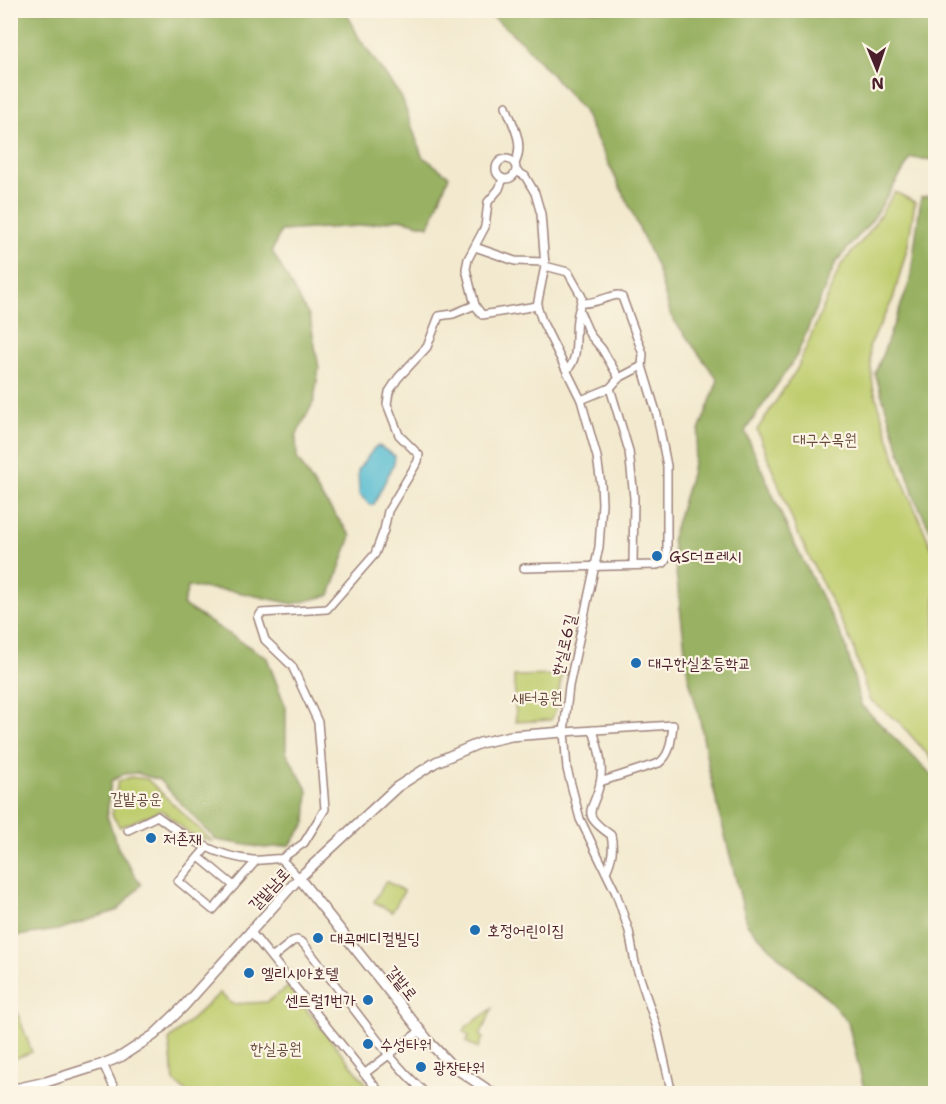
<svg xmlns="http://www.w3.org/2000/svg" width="946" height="1104" font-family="'Shantell Sans','Poor Story',sans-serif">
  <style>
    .green { fill: #c0ce6f; stroke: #85764d; stroke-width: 1.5 }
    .forest { fill: #98b162; stroke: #716846; stroke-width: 1.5 }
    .water { fill: #54bcd1; stroke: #4f6e7e; stroke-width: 1.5 }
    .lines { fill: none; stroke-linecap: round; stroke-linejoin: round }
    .minor-casing { stroke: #9e847c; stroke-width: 10 }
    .major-casing { stroke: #9e847c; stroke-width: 12 }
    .minor { stroke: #fff; stroke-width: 7 }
    .major { stroke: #fff; stroke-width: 9 }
    .poi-dot { fill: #1f6fb2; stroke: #fcf5e5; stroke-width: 2 }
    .labels { text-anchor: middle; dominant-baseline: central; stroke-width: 4.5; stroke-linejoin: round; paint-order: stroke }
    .park-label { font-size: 16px; fill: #684b3c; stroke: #fcf5e5 }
    .poi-label { font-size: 16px; fill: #4a1f2b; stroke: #fcf5e5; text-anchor: start }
    .street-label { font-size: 16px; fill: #4a1f2b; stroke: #fcf5e5 }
  </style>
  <rect width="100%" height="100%" fill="#fcf5e5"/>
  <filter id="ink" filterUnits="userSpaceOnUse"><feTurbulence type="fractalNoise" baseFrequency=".0167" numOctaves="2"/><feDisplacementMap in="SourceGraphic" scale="12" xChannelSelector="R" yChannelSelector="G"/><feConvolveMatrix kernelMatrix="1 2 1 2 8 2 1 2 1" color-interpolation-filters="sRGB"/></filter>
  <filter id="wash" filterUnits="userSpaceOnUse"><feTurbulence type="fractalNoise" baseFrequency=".008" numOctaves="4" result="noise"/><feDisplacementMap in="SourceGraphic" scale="24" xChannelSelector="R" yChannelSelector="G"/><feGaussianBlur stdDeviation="1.35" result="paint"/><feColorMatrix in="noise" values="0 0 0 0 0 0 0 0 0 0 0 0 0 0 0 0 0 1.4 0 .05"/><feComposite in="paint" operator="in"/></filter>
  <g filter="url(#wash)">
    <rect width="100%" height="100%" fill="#f2e9ce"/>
    <!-- green -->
    <g class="green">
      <polygon points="895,192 915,202 908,245 893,299 869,347 873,387 900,474 935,556 935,763 901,724 869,699 853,646 797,532 757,430 797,369 841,265 867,235"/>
      <polygon points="562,675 555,712 551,720 516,722 514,676"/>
      <polygon points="131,777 147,779 213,842 190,834 162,810 120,827 112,815 118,781"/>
      <polygon points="386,881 404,891 392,912 374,902"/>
      <polygon points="288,987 374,1093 188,1093 174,1081 169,1040 220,993 232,1004 267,1002"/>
      <polygon points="11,996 32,1052 11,1060 10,1060"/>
      <polygon points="492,1009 480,1036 483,1038 478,1048 466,1042 469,1036 464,1032 466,1027"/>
    </g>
    <!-- forest -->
    <g class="forest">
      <polygon points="10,11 346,11 359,38 402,98 422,156 449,176 429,226 399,219 359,226 281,231 272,251 310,318 319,368 314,401 296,436 297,458 321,496 351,536 330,595 293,604 233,591 188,587 183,605 267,658 286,708 286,752 308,791 306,823 290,845 265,848 216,840 159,780 137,773 124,774 111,781 107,816 118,848 141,885 118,910 58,930 11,937"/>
      <polygon points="486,11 935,11 935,160 911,158 873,219 836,262 796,357 745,431 792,539 845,643 861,705 935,778 935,1093 865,1093 848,1022 821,992 787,965 747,924 709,771 700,720 688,675 672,538 691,474 699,431 718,380 671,316 657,268 630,208 582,109 522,42"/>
      <polygon points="935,195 936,195 935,540 916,501 875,374 910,281 921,197"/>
    </g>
    <!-- water -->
    <polygon class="water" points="379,446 395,456 394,463 374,504 370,505 359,494 358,470 375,447"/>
  </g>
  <g filter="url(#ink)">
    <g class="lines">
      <!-- minor casing -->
      <g class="minor-casing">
        <g id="minor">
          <path d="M506 106C513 127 525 142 515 164"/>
          <circle cx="506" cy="169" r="10"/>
          <polyline points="516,171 525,176 535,193 541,214 545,266 537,306 542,321 581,400 597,457 601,484 602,503 599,547 569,686 564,732 567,769 580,819 616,893 629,931 635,963 657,1028 672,1094"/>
          <polyline points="503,179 499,189 488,202 485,227 468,259 466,269 475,305 482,315 537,306"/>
          <polyline points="475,247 515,261 545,262"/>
          <polyline points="545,266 568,272 582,297 579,310 590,335 602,349 619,378"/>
          <path d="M581 303C594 304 605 297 618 295L622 297 643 354 642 366"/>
          <path d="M567 370C582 356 572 329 579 310"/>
          <polyline points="610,388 629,451 634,498 633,564"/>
          <polyline points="524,568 657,565 664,563 667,558 667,466 657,415 642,366 619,378 610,388 581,400"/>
          <path d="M593 730C598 747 604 765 600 783 594 812 578 812 611 835 614 849 612 859 606 872"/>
          <path d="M564 732 673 725C671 740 671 754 659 763L600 782"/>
          <path d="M128 830 157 816C186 838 217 857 253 860 263 861 272 858 281 859L299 878"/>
          <polyline points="207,847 178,881 213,910 256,861"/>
          <polyline points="199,857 234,886"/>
          <polyline points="281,859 304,843 325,809 318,722 292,666 265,640 258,618 261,613 327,609 375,554 384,530 388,511 418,461 419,455 399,435 387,404 389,392 398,378 427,347 439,316 453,314 475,305"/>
          <polyline points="250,931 381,1094"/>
          <polyline points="272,958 293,941 297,940 303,943 389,1055 406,1074 426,1094"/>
          <polyline points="103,1064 117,1094"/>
          <polyline points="364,1074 420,1031"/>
        </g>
      </g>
      <!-- major casing -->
      <g class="major-casing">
        <g id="major">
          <polyline points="299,878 431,1044 451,1065 494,1094"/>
          <polyline points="10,1090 46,1082 103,1064 122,1056 154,1035 183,1007 299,878 397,787 436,762 480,743 511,736 564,732"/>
        </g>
      </g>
      <!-- minor -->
      <use href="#minor" class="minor"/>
      <!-- major -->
      <use href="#major" class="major"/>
    </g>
  </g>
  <!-- markers -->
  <g class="poi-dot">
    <circle cx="657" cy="556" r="6"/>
    <circle cx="636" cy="663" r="6"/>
    <circle cx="151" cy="838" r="6"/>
    <circle cx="475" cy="930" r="6"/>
    <circle cx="318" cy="938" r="6"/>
    <circle cx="249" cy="973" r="6"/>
    <circle cx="368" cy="1000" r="6"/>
    <circle cx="368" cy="1044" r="6"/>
    <circle cx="421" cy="1067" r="6"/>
  </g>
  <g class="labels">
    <!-- park labels -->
    <g class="park-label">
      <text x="825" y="439">대구수목원</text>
      <text x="537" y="697">새터공원</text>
      <text x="136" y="798">갈밭공운</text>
      <text x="276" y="1048">한실공원</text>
    </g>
    <!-- poi labels -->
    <g class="poi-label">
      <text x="669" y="556">GS더프레시</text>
      <text x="648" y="663">대구한실초등학교</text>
      <text x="163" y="838">저존재</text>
      <text x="487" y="930">호정어린이집</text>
      <text x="330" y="938">대곡메디컬빌딩</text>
      <text x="261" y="973">엘리시아호텔</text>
      <text x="356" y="1000" text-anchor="end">센트럴1번가</text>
      <text x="380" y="1044">수성타워</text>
      <text x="433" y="1067">광장타워</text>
    </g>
    <!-- street labels -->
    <g class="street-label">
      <text transform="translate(564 645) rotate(-77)">한실로6길</text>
      <text transform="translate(269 889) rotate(-47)">갈밭남로</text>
      <text transform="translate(402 983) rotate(52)">갈밭로</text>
    </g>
  </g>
  <!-- margin -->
  <rect width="946" height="1104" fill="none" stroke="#fcf5e5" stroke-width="36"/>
  <!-- north arrow -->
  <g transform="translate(877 69) rotate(178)" stroke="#fcf5e5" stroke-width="4.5" paint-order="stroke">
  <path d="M0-4.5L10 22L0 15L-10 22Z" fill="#4a1f2b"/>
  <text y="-9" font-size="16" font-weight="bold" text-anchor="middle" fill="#4a1f2b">N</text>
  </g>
</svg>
